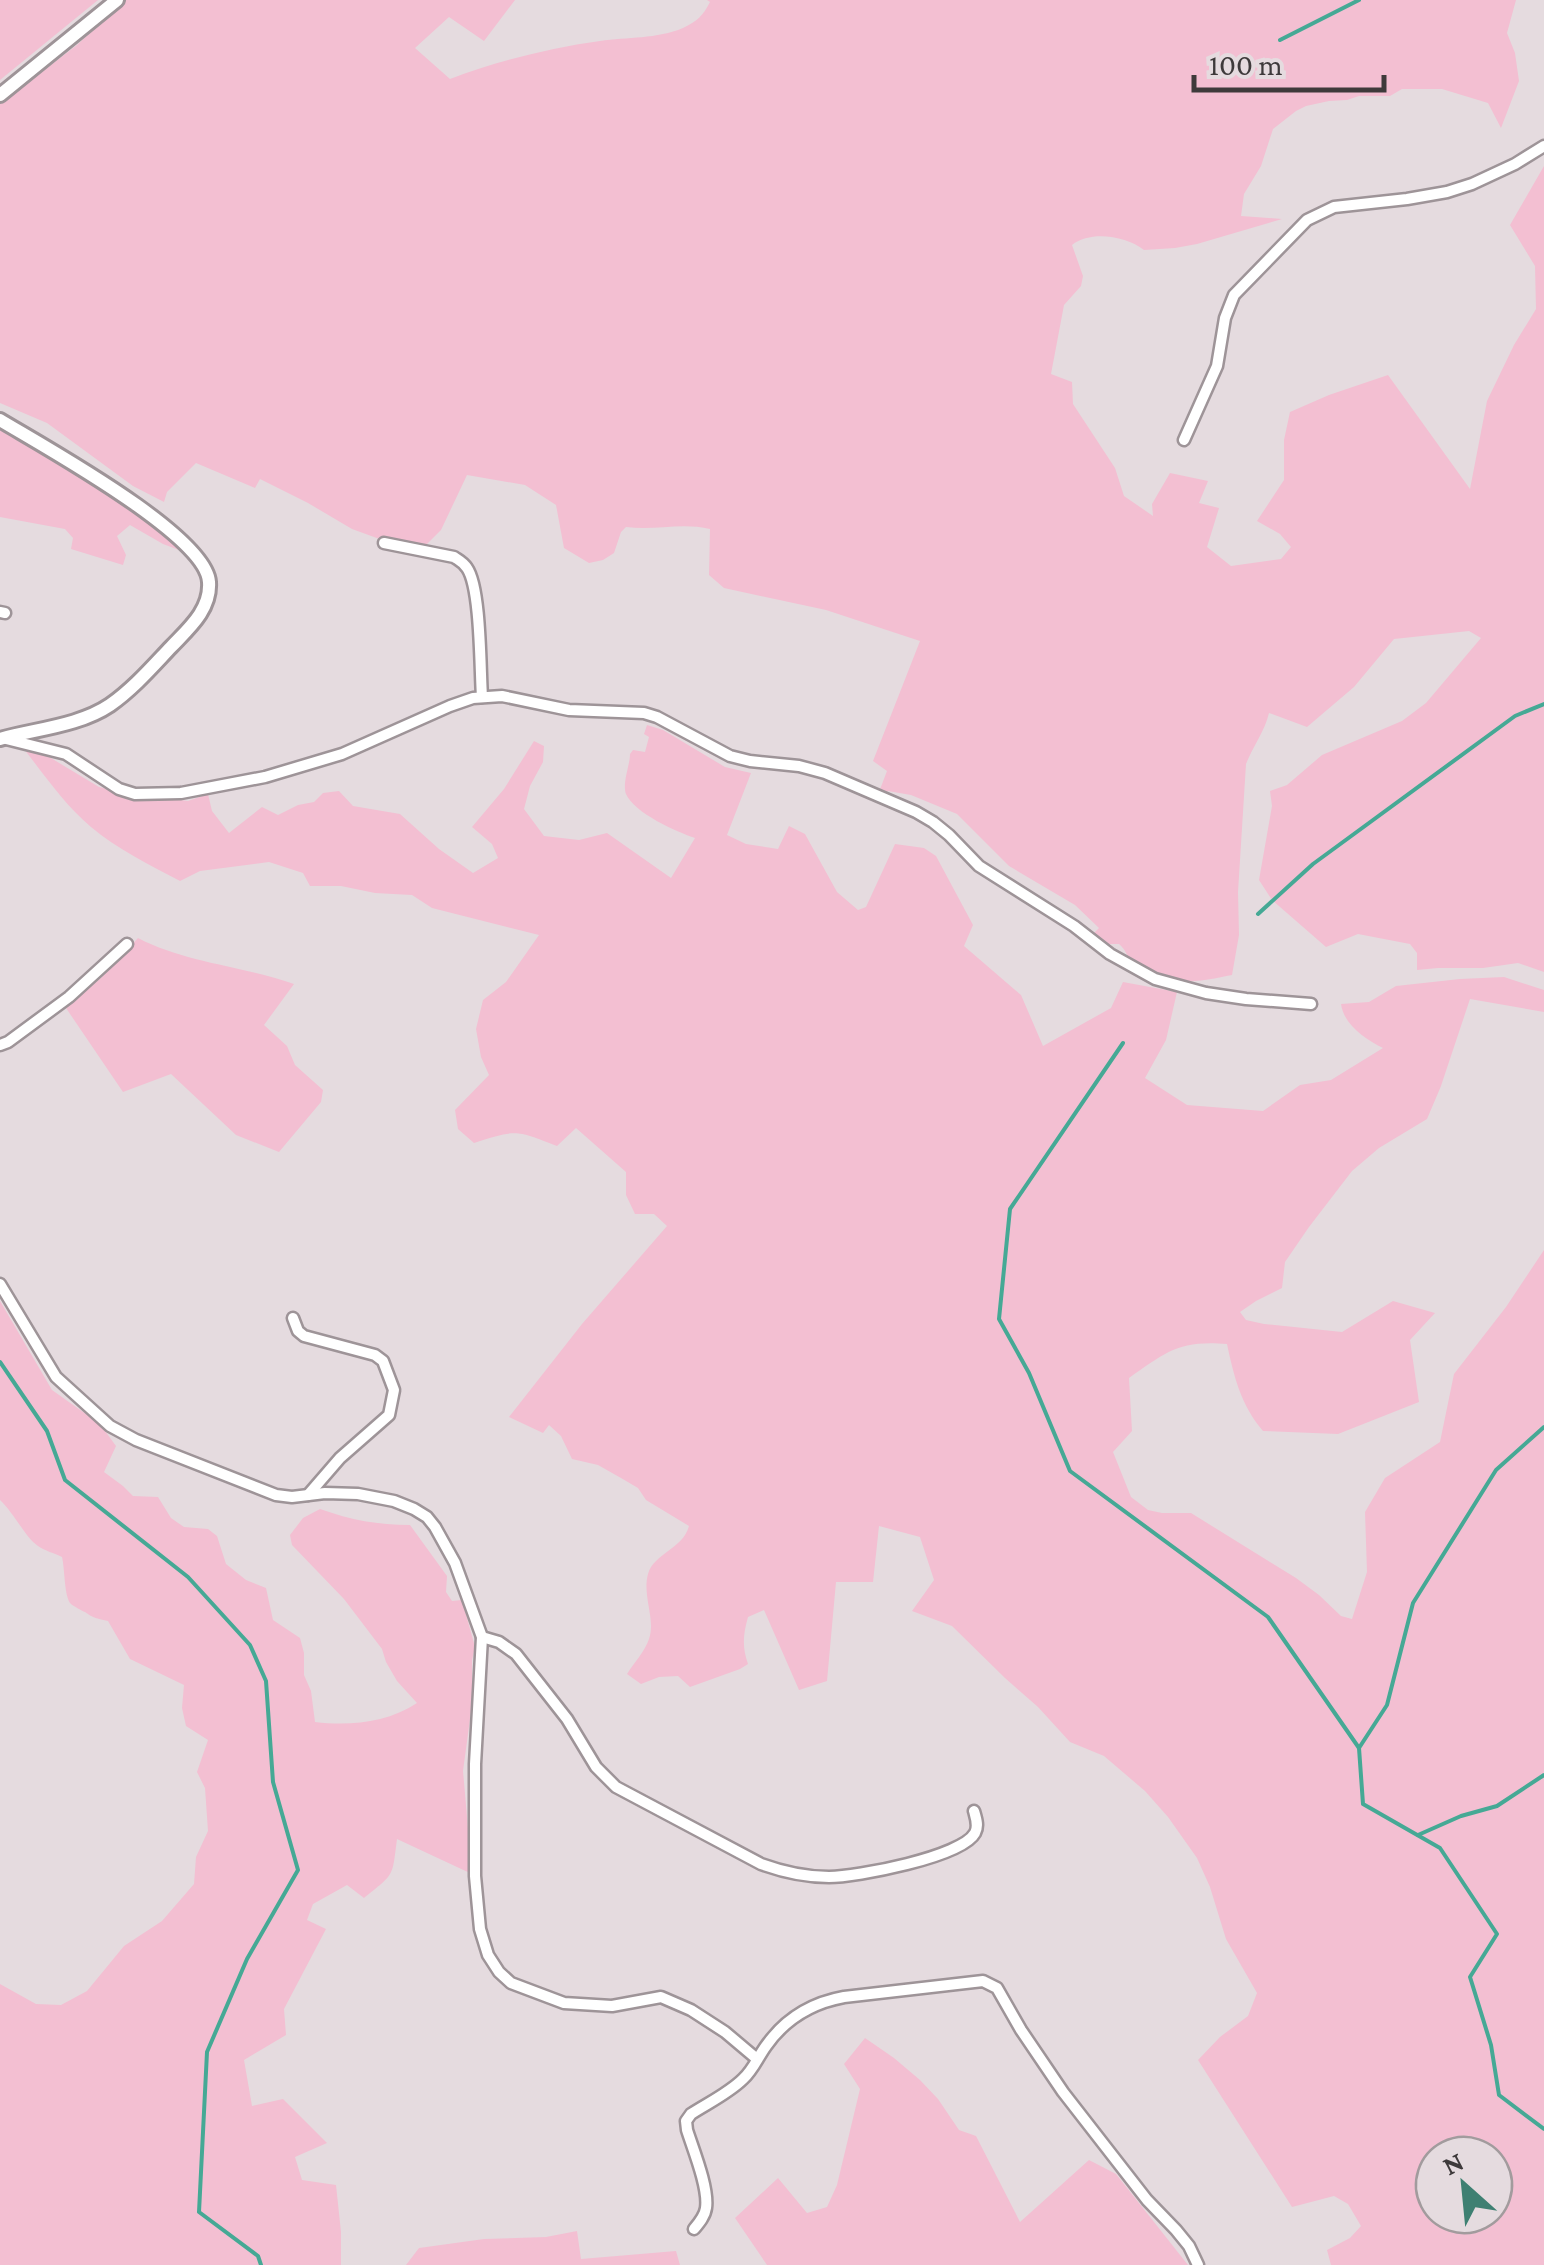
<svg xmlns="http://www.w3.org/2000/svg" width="1544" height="2265" font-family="'Crimson Pro',serif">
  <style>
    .green { fill: #f3bfd2; fill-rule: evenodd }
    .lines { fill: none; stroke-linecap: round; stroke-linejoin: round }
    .stream { stroke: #45a995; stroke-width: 4 }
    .minor-casing { stroke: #9e9498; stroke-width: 15 }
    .tertiary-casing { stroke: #9e9498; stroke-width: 18 }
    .minor { stroke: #fff; stroke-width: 10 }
    .tertiary { stroke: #fff; stroke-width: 12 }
  </style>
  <rect width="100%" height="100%" fill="#e5dbdf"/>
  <!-- green -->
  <g class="green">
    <polygon points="0,0 98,0 0,80"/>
    <path d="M125 0H515L484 41 449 17 415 48 450 79C498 61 549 48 600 41 627 37 657 39 683 28 697 21 703 16 710 2L707 0H1516L1507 33 1515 53 1519 81 1501 128 1488 103 1442 89H1402L1390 96H1359L1347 100 1329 101 1306 106 1296 111 1273 129 1261 166 1244 194 1241 216 1282 219 1197 244 1175 248 1144 250C1126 236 1091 230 1072 245L1083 276 1081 286 1064 305 1051 374 1072 382 1073 404 1115 468 1124 496 1153 516 1152 504 1170 473 1208 481 1199 503 1219 508 1207 547 1231 566 1281 559 1291 547 1280 534 1257 521 1284 480V440L1290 412 1329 395 1388 375 1470 489 1487 401 1514 345 1536 309 1535 266 1510 225 1544 166V972L1518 963 1483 968H1438L1417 970V953L1410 944 1358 934 1326 947 1272 900 1259 880 1272 806 1270 791 1287 785 1322 755 1402 721 1426 703 1481 638 1469 631 1394 639 1354 687 1307 727 1269 713C1265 731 1253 746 1246 764L1238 892 1239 935 1232 975C1203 981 1154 991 1132 963 1127 956 1126 950 1119 944H1107L1094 933 1099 928 1075 905 1009 866 957 814 911 795 888 791 886 794 879 792 887 771 873 761 920 641 826 610 724 588 709 575 710 529C681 522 655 531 626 527L621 532 614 553 603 560 589 563 564 548 556 505 525 485 467 475 441 530 424 547 385 541 352 529 308 503 260 479 255 488 196 463 167 492 164 502 133 486 47 423 0 403V104L77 45Z"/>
    <polygon points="0,423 22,432 165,530 179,550 163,544 130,525 117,536 126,555 123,565 71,549 73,538 65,529 0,517"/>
    <path d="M647 725 663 730 725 767 751 773 727 835 746 844 778 849 789 826 805 834 837 892 858 910 866 907 895 844 924 848 936 856 973 925 964 946 1021 995 1043 1046 1111 1008 1123 982 1177 992 1166 1040 1145 1078 1187 1105 1263 1111 1300 1085 1331 1080 1383 1048C1365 1039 1344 1025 1341 1004L1369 1002 1396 986 1460 979 1504 977 1544 990V1012L1470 999 1441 1086 1427 1119 1379 1148 1352 1171 1309 1227 1285 1262 1282 1288 1256 1301 1240 1312 1246 1320 1264 1324 1342 1332 1393 1301 1435 1313 1410 1340 1419 1402 1338 1434 1263 1431C1241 1405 1234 1377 1227 1344 1179 1340 1166 1352 1129 1378L1132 1431 1113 1452 1131 1497 1148 1510 1162 1513H1191L1296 1578 1319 1595 1341 1616 1352 1619 1367 1572 1365 1512 1385 1478 1440 1442 1454 1374 1506 1307 1544 1250V2265H1331L1327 2250 1350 2238 1361 2226 1348 2204 1334 2196 1292 2207 1198 2060 1220 2037 1248 2016 1257 1993 1226 1939 1210 1887 1197 1858 1168 1817 1145 1791 1104 1756 1070 1742 1038 1707 1005 1678 952 1626 912 1611 934 1580 920 1537 879 1526 873 1582H836L827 1681 799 1690 764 1610 748 1617C743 1635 742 1647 748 1664L740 1669 690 1687 678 1676 659 1677 641 1684 627 1674C634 1663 645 1651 649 1639 656 1619 642 1596 648 1574 654 1553 683 1549 689 1526L646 1500 638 1488 621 1478 598 1465 572 1459 561 1436 549 1425 543 1433 509 1417 582 1324 667 1226 654 1214H635L626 1195V1172L576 1128 557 1146C516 1130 517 1129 474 1143L458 1129 455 1110 489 1075 481 1057 476 1029 483 1000 506 982 539 935 432 908 412 895 375 893 341 886H310L303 873 269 862 200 871 180 881C150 865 117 849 91 827 65 805 45 776 24 749H36L99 787 131 794 188 801 208 794 212 811 229 833 262 807 278 815 298 805 314 802 323 793 339 791 353 806 400 814 439 849 473 873 498 858 492 844 472 827 504 789 534 741 544 746 543 762 530 786 524 809 544 836 579 840 607 833 671 878 695 838C677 832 634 813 626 794 622 783 630 765 630 754L633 750 645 752 649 737 644 734ZM1434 2155H1494V2215H1434Z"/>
    <path d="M138 938C186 963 243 966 294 984L264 1025 287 1046 295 1065 323 1090 321 1102 279 1152 236 1135 171 1074 123 1092 66 1008 102 977Z"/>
    <path d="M0 1301 52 1390 100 1424 116 1446 104 1472 123 1486 133 1496 158 1497 171 1518 184 1527 208 1529 217 1536 226 1564 246 1580 266 1588 273 1620 300 1638 304 1653V1675L311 1691 315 1722C349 1726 387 1723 417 1703L397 1681 386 1662 382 1649 344 1599 292 1545 290 1535 303 1518 320 1509C351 1520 378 1525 410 1525L447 1576 446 1592 452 1601 462 1600 475 1647 472 1660V1704L463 1771 472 1874 397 1839C392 1878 395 1873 364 1898L347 1885 313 1904 307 1920 326 1929 284 2009 286 2035 244 2060 252 2106 283 2099 327 2143 295 2157 302 2180 336 2185 341 2232V2265H0V1984L36 2004 61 2005 87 1991 124 1946 162 1921 194 1884 196 1857 208 1831 205 1788 197 1772 208 1740 186 1726 182 1708 184 1685 130 1659 108 1621C98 1619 93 1618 85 1612 84 1612 72 1605 71 1604 64 1597 65 1569 62 1557 54 1553 45 1551 38 1546 25 1537 14 1513 0 1500Z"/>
    <polygon points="865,2038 894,2058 920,2080 938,2099 959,2130 976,2136 1020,2222 1089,2160 1116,2174 1188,2265 767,2265 735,2218 778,2178 807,2213 827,2207 837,2185 860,2089 844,2064"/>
    <polygon points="577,2231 581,2259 676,2251 680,2265 406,2265 419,2248 484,2239 546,2237"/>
  </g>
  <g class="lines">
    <!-- stream -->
    <g class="stream">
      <polyline points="1280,40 1359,0"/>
      <polyline points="1258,914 1313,864 1515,716 1544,704"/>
      <polyline points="1123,1043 1010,1209 999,1319 1029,1373 1070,1471 1268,1617 1359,1748 1363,1804 1440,1848 1497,1934 1470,1977 1491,2045 1499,2095 1544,2129"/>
      <polyline points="0,1362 47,1431 65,1480 188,1577 250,1645 266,1681 273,1782 298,1870 247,1959 207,2052 199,2212 258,2256 261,2265"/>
      <polyline points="1359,1748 1387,1705 1413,1603 1496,1470 1544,1427"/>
      <polyline points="1418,1835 1461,1816 1497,1806 1544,1775"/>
    </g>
    <!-- minor casing -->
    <g class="minor-casing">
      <g id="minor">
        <polyline points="1184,440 1217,366 1225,318 1234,295 1307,220 1334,207 1407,199 1447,192 1472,184 1515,164 1544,146"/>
        <path d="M384 543 454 557C460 561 463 562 467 568 481 588 480 669 482 697"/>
        <polyline points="0,612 5,613"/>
        <polyline points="2,738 66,754 119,789 135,794 181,793 265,777 342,754 450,706 473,698 502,696 569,710 644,713 657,717 730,756 750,761 799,766 825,773 916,812 933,822 949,835 979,866 1074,926 1110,954 1155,979 1206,993 1246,999 1311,1004"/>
        <polyline points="0,1045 8,1042 69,997 127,944"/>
        <polyline points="0,1284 56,1377 110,1426 136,1440 276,1495 292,1497 325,1493 358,1494 394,1501 414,1509 427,1517 435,1527 455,1563 482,1637 475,1764 475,1876 480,1929 488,1955 499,1972 511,1983 564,2003 612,2006 661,1997 691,2010 725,2032 757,2059"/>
        <polyline points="293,1318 298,1331 304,1336 375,1355 383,1361 394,1390 389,1415 340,1458 308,1495"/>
        <path d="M482 1637 499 1642 516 1654 567 1719 596 1767 616 1787 761 1864C783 1872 805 1877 829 1877 856 1877 962 1857 975 1833 979 1826 976 1818 974 1811"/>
        <path d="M694 2229C699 2223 705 2216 706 2208 709 2188 693 2149 687 2130L686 2121 691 2114C708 2103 729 2093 743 2079 753 2070 758 2057 766 2046 785 2019 811 2003 844 1997L983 1981 997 1988 1021 2030 1063 2092 1147 2200 1176 2230 1189 2246 1198 2265"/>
      </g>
    </g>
    <!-- tertiary casing -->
    <g class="tertiary-casing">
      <g id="tertiary">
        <polyline points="0,95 117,0"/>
        <path d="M0 420C41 445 206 535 209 582 211 610 188 629 171 647 152 667 133 689 110 705 79 726 35 729 0 739"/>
      </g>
    </g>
    <!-- minor -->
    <use href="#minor" class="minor"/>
    <!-- tertiary -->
    <use href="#tertiary" class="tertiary"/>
  </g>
  <!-- north arrow -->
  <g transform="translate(1464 2185) rotate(333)"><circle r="48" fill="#e5dbdf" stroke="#a29b9d" stroke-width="2.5"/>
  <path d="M0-8L18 38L0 25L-18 38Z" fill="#3e8072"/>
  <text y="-15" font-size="28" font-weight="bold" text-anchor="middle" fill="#3e3a3b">N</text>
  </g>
  <!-- scale -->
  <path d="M1194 75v15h190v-15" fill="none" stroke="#3e3a3b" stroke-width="5"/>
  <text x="1209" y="75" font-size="30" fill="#3e3a3b" stroke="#e5dbdf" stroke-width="8" paint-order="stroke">100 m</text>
</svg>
